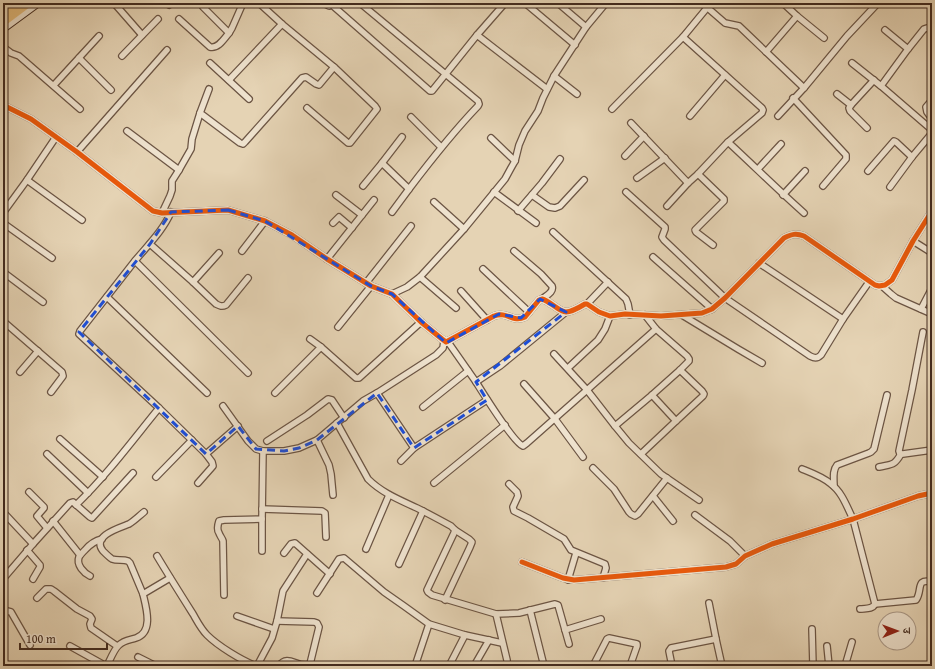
<svg xmlns="http://www.w3.org/2000/svg" width="935" height="669" font-family="'Gentium Book Plus','Noto Serif Devanagari',serif">
  <style>
    .lines { fill: none; stroke-linecap: round; stroke-linejoin: round }
    .street-casing { stroke: #6c5544; stroke-width: 8 }
    .secondary-casing { stroke: #432b1f; stroke-width: 10 }
    .highway-casing { stroke: #432b1f; stroke-width: 12 }
    .street { stroke: #eee2ce; stroke-width: 5.5 }
    .secondary { stroke: #eee2ce; stroke-width: 8 }
    .highway { stroke: #e2ba7a; stroke-width: 10 }
    .cycleway-casing { stroke: #eee2ce; stroke-width: 8 }
    .cycleway { stroke: #e8590c; stroke-width: 5 }
    .marked { fill: none; stroke: #1d4ed8; stroke-width: 3; stroke-dasharray: 8 5; stroke-linejoin: round }
  </style>
  <rect width="100%" height="100%" fill="#e5d3b4"/>
  <filter id="stains"><feTurbulence type="fractalNoise" baseFrequency=".005" numOctaves="4"/><feColorMatrix values="0 0 0 0 .2 0 0 0 0 .09 0 0 0 0 .02 0 0 0 .5 -.17"/></filter>
  <radialGradient id="worn" r=".72"><stop offset=".6" stop-color="#630" stop-opacity="0"/><stop offset="1" stop-color="#630" stop-opacity=".3"/></radialGradient>
  <g class="lines">
    <!-- street casing -->
    <g class="street-casing">
      <g id="street">
        <polyline points="114,3 142,35"/>
        <polyline points="259,3 282,24 334,67 375,106 377,109 350,143 348,143 307,108"/>
        <polyline points="323,3 329,6 333,3"/>
        <path d="M360 3 478 101 479 104 478 106C453 132 431 160 409 189L382 163 363 186"/>
        <polyline points="525,3 575,45"/>
        <polyline points="702,3 725,23 739,26 804,88"/>
        <polyline points="783,3 797,16 824,38"/>
        <polyline points="559,4 586,27"/>
        <polyline points="169,5 170,3"/>
        <polyline points="332,5 430,91 432,91 477,35 505,3"/>
        <polyline points="203,7 229,33 232,28 243,3"/>
        <path d="M179 19 210 47C218 49 224 39 229 33"/>
        <polyline points="885,30 908,49"/>
        <polyline points="477,35 547,89"/>
        <polyline points="3,47 11,53 19,56 80,109"/>
        <polyline points="766,52 797,16"/>
        <polyline points="122,56 158,19"/>
        <polyline points="79,58 111,90"/>
        <polyline points="210,63 249,99"/>
        <polyline points="852,63 881,86 932,130"/>
        <polyline points="554,76 577,94"/>
        <polyline points="229,80 282,24"/>
        <polyline points="54,85 99,36"/>
        <polyline points="881,86 908,49 924,29 927,28 932,31"/>
        <polyline points="209,89 200,113 240,143 243,144 245,142 302,78 306,77 316,84 319,85 334,67"/>
        <polyline points="837,94 851,105 874,80"/>
        <polyline points="793,98 846,155 846,159 823,186"/>
        <polyline points="932,100 926,107 927,112 932,119"/>
        <path d="M3 105 31 119 77 152 153 211 162 213 228 210 265 221 292 235 327 259 371 286 392 294 421 322 442 339 446 342 494 316C508 311 512 323 525 317L539 300 542 299C550 301 559 312 566 312 571 312 580 307 585 304H587L599 312 610 316 625 314 661 316 702 313 712 309 725 298 784 238C792 234 796 233 804 236L875 285 879 286 885 285 892 280 913 241 932 211"/>
        <polyline points="851,105 849,108 850,111 867,128"/>
        <polyline points="612,109 683,37 711,3"/>
        <polyline points="690,116 725,75"/>
        <polyline points="778,116 804,88 847,36 878,3"/>
        <polyline points="411,117 441,147"/>
        <polyline points="631,123 688,183"/>
        <polyline points="127,131 179,170 191,149 192,139 200,113"/>
        <polyline points="491,138 515,161"/>
        <path d="M728 142C754 166 778 190 804 213"/>
        <polyline points="77,152 167,50"/>
        <polyline points="625,156 644,136"/>
        <polyline points="382,163 402,137"/>
        <polyline points="758,169 781,144"/>
        <polyline points="868,171 894,141 896,142 912,157"/>
        <polyline points="698,174 724,199 724,201 695,230 696,232 713,245"/>
        <polyline points="637,178 665,158"/>
        <polyline points="27,180 82,220"/>
        <polyline points="890,187 912,157 932,133"/>
        <polyline points="494,192 536,223"/>
        <path d="M626 192 665 227V229L662 237 664 240 725 298 810 356C814 358 817 359 821 355L843 319 869 282"/>
        <polyline points="336,195 362,215"/>
        <polyline points="532,195 549,207 555,208 560,206 584,180"/>
        <polyline points="783,195 805,171"/>
        <polyline points="434,202 464,229"/>
        <polyline points="667,206 688,183 698,174 728,142 762,113 763,110 762,108 683,37"/>
        <polyline points="518,211 542,183 560,159"/>
        <path d="M171 212C163 231 147 246 134 262 116 285 98 308 80 331L79 334 159 408 206 454"/>
        <polyline points="392,212 409,189"/>
        <polyline points="3,213 27,180 56,137"/>
        <polyline points="162,213 170,196 172,190 172,181 179,170"/>
        <polyline points="3,223 52,258"/>
        <polyline points="333,223 339,217 352,228"/>
        <polyline points="553,232 626,299 628,304 630,315"/>
        <polyline points="913,241 932,253"/>
        <path d="M150 244 193 282 216 304C220 306 222 307 226 305L248 278"/>
        <polyline points="242,251 265,221"/>
        <path d="M514 251 541 274 552 286C554 292 547 295 542 299"/>
        <polyline points="653,257 712,309"/>
        <polyline points="327,259 374,200"/>
        <polyline points="135,261 248,373"/>
        <polyline points="759,263 843,319"/>
        <polyline points="483,269 529,312"/>
        <polyline points="3,272 43,302"/>
        <polyline points="420,277 456,308"/>
        <polyline points="193,282 219,253"/>
        <polyline points="366,283 411,226"/>
        <polyline points="882,286 891,294 896,298 932,314"/>
        <polyline points="461,291 487,320"/>
        <polyline points="392,294 407,287 420,277 464,229 505,179 511,168 515,161 519,145 525,131 538,111 543,98 554,76 586,27 606,3"/>
        <polyline points="107,297 207,393"/>
        <polyline points="587,304 608,282"/>
        <polyline points="921,309 932,288"/>
        <polyline points="682,315 738,349 762,363"/>
        <polyline points="3,321 62,372 63,376 51,392"/>
        <polyline points="338,327 371,286"/>
        <polyline points="923,332 912,390 899,451 900,454 903,454 932,450"/>
        <polyline points="310,339 321,347 356,378 359,378 421,322"/>
        <polyline points="448,342 476,382 500,366 566,312"/>
        <polyline points="554,354 587,390 615,426 629,443 661,474 699,500"/>
        <polyline points="568,368 598,340 605,329 610,316"/>
        <polyline points="20,372 38,351"/>
        <path d="M476 382C483 393 513 442 523 446L527 443 656 329"/>
        <polyline points="524,384 555,419 583,457"/>
        <polyline points="275,393 321,347"/>
        <polyline points="377,393 414,448"/>
        <polyline points="223,406 248,441 256,449 263,451 284,451 299,448 317,440 363,401 377,393 436,355 443,348 444,341"/>
        <polyline points="423,407 468,371"/>
        <polyline points="676,421 703,396 704,394 702,391 680,370"/>
        <path d="M337 423 368 479C382 493 400 500 417 508 429 514 440 520 451 526L455 530 454 533 428 588 427 590 428 592 432 595 496 614 519 613 555 604 558 605 569 644"/>
        <polyline points="615,426 652,395 680,370 689,361 689,359 687,356 656,329 645,315"/>
        <polyline points="60,439 103,477"/>
        <polyline points="317,440 329,465 331,474 333,495"/>
        <polyline points="267,441 307,415 328,399 332,400 344,418"/>
        <polyline points="47,454 88,493"/>
        <polyline points="641,454 676,421 652,395"/>
        <polyline points="401,461 414,448 487,400"/>
        <path d="M879 467C892 464 894 466 901 454"/>
        <polyline points="593,468 614,489 629,512 631,514 635,516 638,514 667,478"/>
        <path d="M802 469C812 473 823 477 831 484 842 492 847 507 853 519L875 604C872 610 865 608 860 609"/>
        <polyline points="156,477 192,440"/>
        <polyline points="198,483 213,466 212,462 206,454 238,426"/>
        <polyline points="434,483 505,425"/>
        <polyline points="509,484 517,492 518,496 513,507 514,511 528,518 564,539 571,550 605,564 606,568 603,578"/>
        <path d="M834 486C834 479 832 471 837 465L869 453 871 452 874 449 887 395"/>
        <polyline points="29,492 44,507 44,508 37,516 47,528"/>
        <polyline points="653,496 673,521"/>
        <path d="M76 505C107 475 132 441 159 408"/>
        <polyline points="262,509 322,511 325,513 326,537"/>
        <polyline points="3,512 33,544"/>
        <polyline points="695,515 730,541 745,556"/>
        <polyline points="262,519 262,551"/>
        <polyline points="53,521 80,555"/>
        <polyline points="366,549 389,495"/>
        <polyline points="27,550 40,565 40,567 33,579"/>
        <polyline points="284,553 291,544 295,543 330,574"/>
        <path d="M157 556C169 576 181 595 193 614 197 621 201 629 207 635 218 646 241 660 256 666"/>
        <polyline points="522,562 563,578 574,580 726,567 736,564 745,556 772,544 853,519 918,496 932,493"/>
        <polyline points="399,564 423,511"/>
        <path d="M90 576C84 573 76 565 79 557 80 555 83 552 85 550 90 544 94 541 102 539"/>
        <polyline points="3,579 33,544 70,503 73,502 90,517 92,518 133,473"/>
        <polyline points="568,580 576,553"/>
        <polyline points="317,593 339,559 344,558 384,592 404,606 429,624 465,635 502,643"/>
        <path d="M143 594 130 563 128 561C123 559 117 561 112 559 109 557 106 554 103 551 91 536 119 528 129 524 134 521 139 516 144 512"/>
        <path d="M224 595 223 541C222 538 220 536 219 533 217 530 218 524 219 521L224 520 262 519 263 451"/>
        <polyline points="37,598 46,589 51,589 54,591 77,609 90,616 92,619 90,624 91,628 117,646"/>
        <polyline points="445,600 470,547 472,542 469,539 455,530"/>
        <polyline points="709,603 716,639 722,666"/>
        <path d="M875 604 916 600C923 590 915 578 932 582"/>
        <polyline points="530,610 544,666"/>
        <polyline points="3,612 7,611 11,612 30,645"/>
        <polyline points="496,614 507,660 507,666"/>
        <polyline points="237,616 274,629"/>
        <path d="M277 621 314 622 317 623 319 627 310 664C298 669 288 653 279 666"/>
        <polyline points="812,629 813,666"/>
        <polyline points="565,630 601,619"/>
        <polyline points="70,646 106,666"/>
        <polyline points="827,646 829,666"/>
        <polyline points="138,657 156,666"/>
        <path d="M107 666C110 660 114 649 119 645 124 640 130 640 136 638 154 632 146 607 143 594L170 578"/>
        <polyline points="257,666 272,638 277,621 283,591 307,554"/>
        <polyline points="415,666 429,624"/>
        <polyline points="449,666 465,635"/>
        <polyline points="474,666 489,640"/>
        <polyline points="593,666 607,639 609,638 637,644 637,646 630,666"/>
        <polyline points="672,666 669,651 671,648 716,639"/>
        <polyline points="845,666 852,642"/>
      </g>
    </g>
    <!-- secondary casing -->
    <g class="secondary-casing">
      <polyline id="secondary" points="3,28 37,3"/>
    </g>
    <!-- highway casing -->
    <g class="highway-casing">
      <g id="highway">
        <polyline points="3,11 14,3"/>
        <polyline points="3,21 27,3"/>
      </g>
    </g>
    <!-- street -->
    <use href="#street" class="street"/>
    <!-- secondary -->
    <use href="#secondary" class="secondary"/>
    <!-- highway -->
    <use href="#highway" class="highway"/>
    <!-- cycleway casing -->
    <g class="cycleway-casing">
      <g id="cycleway">
        <path d="M3 105 31 119 77 152 153 211 162 213 228 210 265 221 292 235 327 259 371 286 392 294 421 322 442 339 446 342 494 316C508 311 512 323 525 317L539 300 542 299C550 301 559 312 566 312 571 312 580 307 585 304H587L599 312 610 316 625 314 661 316 702 313 712 309 725 298 784 238C792 234 796 233 804 236L875 285 879 286 885 285 892 280 913 241 932 211"/>
        <polyline points="522,562 563,578 574,580 726,567 736,564 745,556 772,544 853,519 918,496 932,493"/>
      </g>
    </g>
    <!-- cycleway -->
    <use href="#cycleway" class="cycleway"/>
  </g>
  <!-- marked area -->
  <path class="marked" d="M228 210 265 221 371 286 392 294 446 343 499 314 521 318 540 299 566 312 476 382 487 400 414 448 377 393 317 440 299 448 284 451 256 449 238 426 206 454 79 332 150 244 171 212Z"/>
  <!-- margin -->
  <rect width="935" height="669" fill="none" stroke="#e5d3b4" stroke-width="16"/>
  <rect x="4" y="4" width="927" height="661" fill="none" stroke="#432b1f" stroke-width="2"/>
  <rect x="8" y="8" width="919" height="653" fill="none" stroke="#432b1f"/>
  <!-- north arrow -->
  <g transform="translate(897 631) rotate(89)"><circle r="19" fill="#eee2ce" stroke="#aa9988"/>
  <path d="M0-3L7 15L0 10L-7 15Z" fill="#8f2418"/>
  <text y="-6" font-size="11" font-weight="bold" text-anchor="middle" fill="#432b1f">उ</text>
  </g>
  <!-- scale -->
  <path d="M20 643v6h87v-6" fill="none" stroke="#432b1f" stroke-width="2"/>
  <text x="26" y="643" font-size="12" fill="#432b1f" stroke="#eee2ce" stroke-width="3" paint-order="stroke">100 m</text>
  <rect width="100%" height="100%" filter="url(#stains)"/>
  <rect width="100%" height="100%" fill="url(#worn)"/>
</svg>
